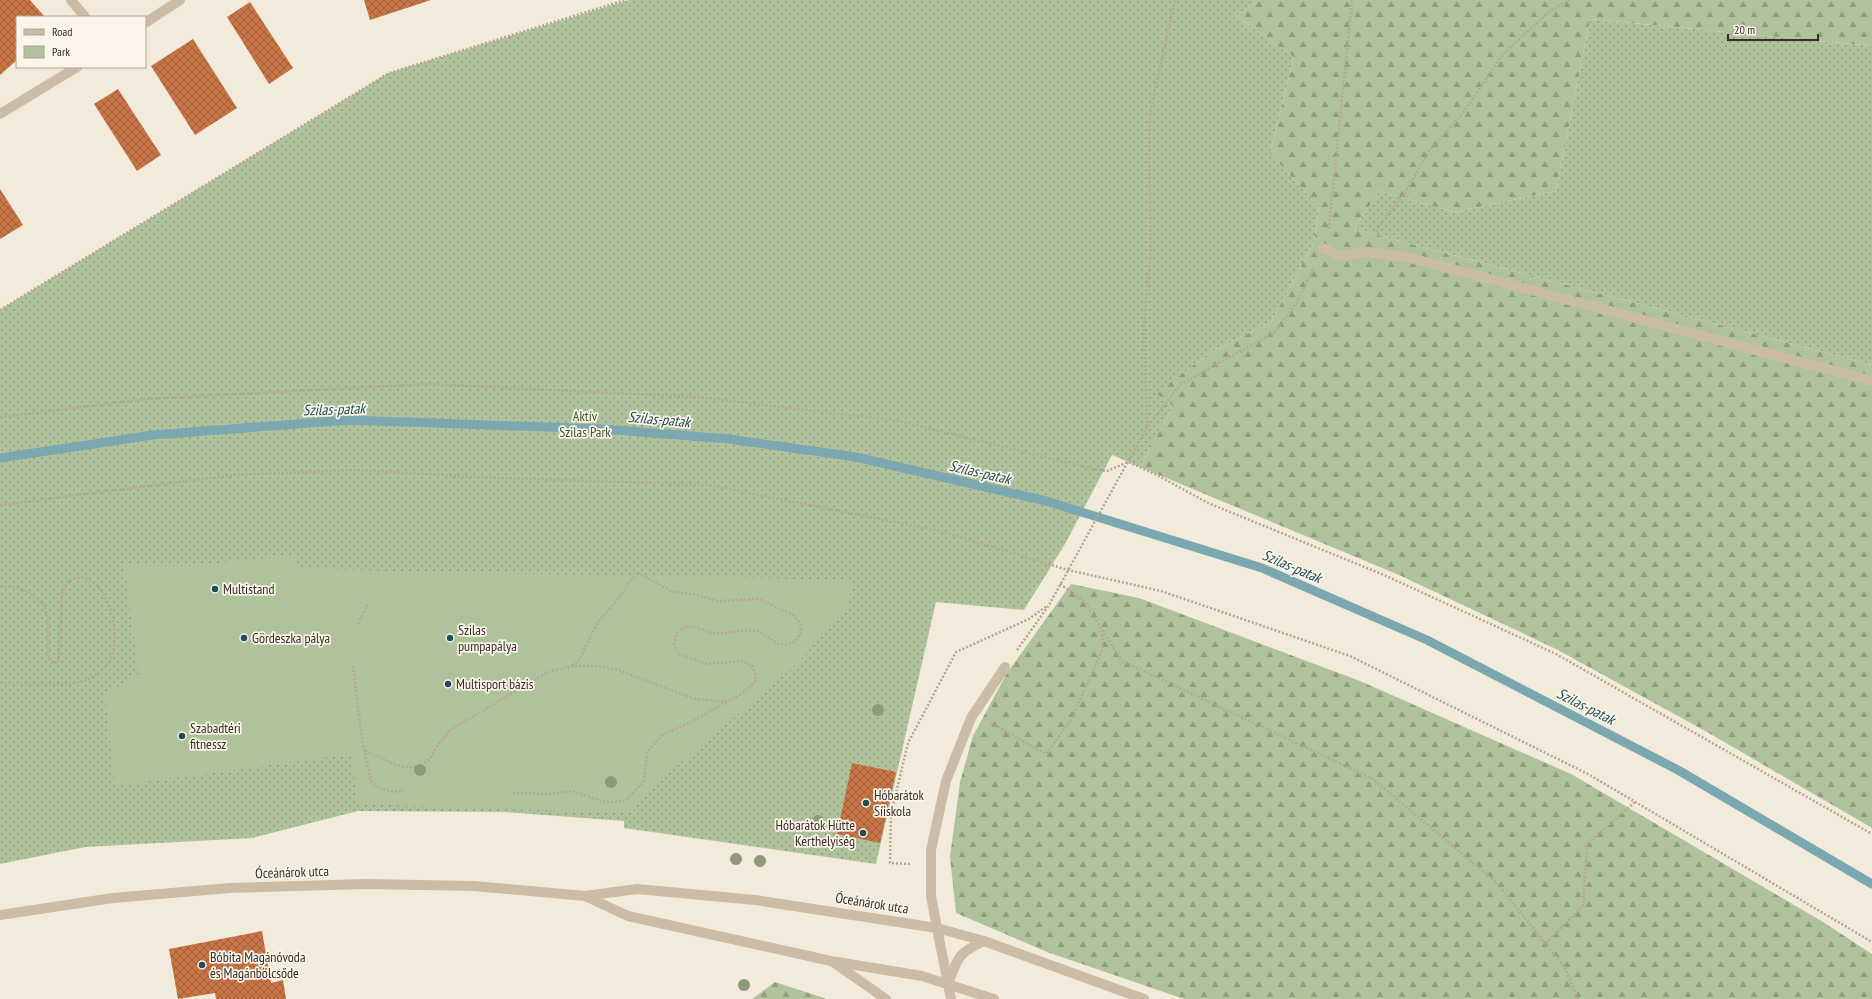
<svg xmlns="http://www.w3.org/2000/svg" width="1872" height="999" font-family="'PT Sans Narrow',sans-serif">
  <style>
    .green { fill: url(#green-dots) }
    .forest { fill: url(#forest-firs) }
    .pitch { fill: #b0c29c }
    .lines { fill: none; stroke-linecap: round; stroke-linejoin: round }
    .stream { stroke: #7ba7b0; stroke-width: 9 }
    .building { fill: url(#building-cross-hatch) }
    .path { stroke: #b6a692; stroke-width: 2.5; stroke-dasharray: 2 2; stroke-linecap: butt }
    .service { stroke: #cbbca8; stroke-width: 10 }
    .minor { stroke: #cbbca8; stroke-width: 10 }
    .tertiary { stroke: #cbbca8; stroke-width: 10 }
    .tree { fill: #91997b }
    .poi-dot { fill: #1d4e59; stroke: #faf4e9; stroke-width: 1.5 }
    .labels { text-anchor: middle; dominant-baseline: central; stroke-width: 3.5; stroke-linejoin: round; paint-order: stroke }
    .park-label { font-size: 14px; fill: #41562c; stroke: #faf4e9 }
    .poi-label { font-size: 14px; fill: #372f28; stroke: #faf4e9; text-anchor: start }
    .street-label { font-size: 14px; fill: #372f28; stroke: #faf4e9 }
    .water-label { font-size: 15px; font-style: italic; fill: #1d4e59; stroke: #faf4e9 }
  </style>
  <defs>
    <pattern id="green-dots" width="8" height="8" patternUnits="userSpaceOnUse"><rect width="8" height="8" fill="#b0c29c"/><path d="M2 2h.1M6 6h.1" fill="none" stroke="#909e7f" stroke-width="1.8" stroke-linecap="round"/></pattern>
    <pattern id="forest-firs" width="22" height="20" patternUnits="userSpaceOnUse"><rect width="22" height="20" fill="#b0c29c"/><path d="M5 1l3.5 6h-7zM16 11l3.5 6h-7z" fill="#909e7f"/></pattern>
    <pattern id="building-cross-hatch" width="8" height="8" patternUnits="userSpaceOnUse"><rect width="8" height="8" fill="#c77546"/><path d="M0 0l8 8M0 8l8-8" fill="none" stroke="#a2603a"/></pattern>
  </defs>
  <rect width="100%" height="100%" fill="#f2ebdc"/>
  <!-- green -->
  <g class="green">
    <polygon points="629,0 1260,0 1236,16 1294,57 1270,153 1319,207 1314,242 1271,322 1210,353 1157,393 1173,406 1140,467 1112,455 1065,544 1024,610 936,602 876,864 624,828 624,821 503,812 358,811 252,838 85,847 0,864 0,310 389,73"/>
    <polygon points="1590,19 1872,46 1872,365 1354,229 1379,191 1454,212 1556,191"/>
  </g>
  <!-- forest -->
  <g class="forest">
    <polygon points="1260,0 1872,0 1872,46 1590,19 1556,191 1454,212 1379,191 1354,229 1872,365 1872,828 1707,732 1556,649 1399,575 1140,467 1173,406 1156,393 1210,353 1271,322 1314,242 1319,207 1270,153 1294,57 1236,16"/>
    <polygon points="1071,584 1139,598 1360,681 1571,774 1823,922 1872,954 1872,999 1184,999 1047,952 956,913 950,857 960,782 973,736 1007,673"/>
    <polygon points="775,982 827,999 752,999"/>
  </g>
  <!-- pitch -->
  <polygon class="pitch" points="294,555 296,569 853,580 848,605 798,663 644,794 632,813 358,804 351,754 115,786 105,694 139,674 124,565 191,566"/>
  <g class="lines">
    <!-- stream -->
    <polyline class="stream" points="0,458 153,435 349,420 602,429 729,439 856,457 1046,501 1262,568 1427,640 1678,770 1872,884"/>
  </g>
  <!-- building -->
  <g class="building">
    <polygon points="0,0 30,0 45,17 17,17 17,60 0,75"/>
    <polygon points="364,0 431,0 370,20"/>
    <polygon points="250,2 293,68 269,84 227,17"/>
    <polygon points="193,39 237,108 195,135 151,66"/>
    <polygon points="118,89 161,155 137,171 94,104"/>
    <polygon points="0,189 23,225 0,239"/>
    <polygon points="852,763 896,772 880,843 837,834"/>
    <polygon points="262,931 271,983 283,980 286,999 216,999 215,993 178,999 169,949"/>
  </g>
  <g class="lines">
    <!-- path -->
    <g class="path">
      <polyline points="1329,229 1352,0"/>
      <polyline points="1376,232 1382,222 1404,194 1429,151 1463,113 1504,53 1550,11 1569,0"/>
      <polyline points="0,310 389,73 625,0"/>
      <polyline points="0,417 146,399 427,384 697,397 899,421 1093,469 1107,471 1128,462 1157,475 1208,503 1384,575 1556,654 1872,834"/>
      <polyline points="1147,427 1144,325 1151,249 1149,156 1150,113 1175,0"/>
      <polyline points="0,505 234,475 357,470 474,477 709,485 940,531 1068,570 1161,591 1350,656 1588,774 1872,942"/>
      <polyline points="1060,584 1084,601 1122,661 1373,779 1497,883 1565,968 1578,999"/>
      <path d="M0 587H15L28 592 44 605 48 620V658L51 662 55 663 58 662 59 657 62 593 68 581C72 580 78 577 83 578 112 585 122 638 109 662 107 667 94 676 88 679 72 688 20 683 0 683"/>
      <polyline points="358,624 368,604"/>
      <polyline points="1017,650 1049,605 1147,427 1181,384 1274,333 1297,302 1314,267"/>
      <polyline points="353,666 362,739 371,781 378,788 395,792 404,790"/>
      <polyline points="991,723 1046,754 1071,720 1103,648 1102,629"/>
      <polyline points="365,751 394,764 405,767 419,767 430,759 436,748 450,730 548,672 572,666 595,666 615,669 695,699 727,702"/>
      <polyline points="513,793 547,794 572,791 605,802 618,802 627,799 644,781 647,752 662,735 689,723 746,691 755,682 756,675 752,666 743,661 707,664 679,654 674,644 676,635 682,628 694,626 711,633 722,633 752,630 761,633 779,644 786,645 793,643 798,638 801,631 800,623 793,615 759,599 717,601 697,595 671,591 637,572 618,599 598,622 579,660 572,666"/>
      <polyline points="910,864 890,863 891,814 908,743 956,652 1029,619 1047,606"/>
      <polyline points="1546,943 1583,906 1587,844 1635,802"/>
    </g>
    <!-- service -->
    <g class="service">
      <polyline points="71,0 85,17"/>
      <polyline points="1323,248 1341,256 1365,252 1407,257 1872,381"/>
      <polyline points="937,928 931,896 931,850 946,781 971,718 1005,667"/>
    </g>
    <!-- minor -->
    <g class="minor">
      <polyline points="145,23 180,0"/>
      <polyline points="0,114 77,67"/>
    </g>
    <!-- tertiary -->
    <g class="tertiary">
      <polyline points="585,896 628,916 831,961 922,976 994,999"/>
      <polyline points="0,915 113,898 230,888 366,884 474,886 585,896 637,889 755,900 937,928 984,941 1144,999"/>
      <polyline points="937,928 951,999"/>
      <polyline points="833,962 886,999"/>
      <path d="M949 982C957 957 960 952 984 941"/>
    </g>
  </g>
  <!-- trees -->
  <g class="tree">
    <circle cx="878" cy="710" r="6"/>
    <circle cx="420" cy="770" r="6"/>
    <circle cx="611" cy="782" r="6"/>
    <circle cx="818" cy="821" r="6"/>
    <circle cx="736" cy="859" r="6"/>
    <circle cx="760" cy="861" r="6"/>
    <circle cx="744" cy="985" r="6"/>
  </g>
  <!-- markers -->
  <g class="poi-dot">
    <circle cx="215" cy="589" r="4"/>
    <circle cx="244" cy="638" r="4"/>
    <circle cx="450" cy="638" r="4"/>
    <circle cx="448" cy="684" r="4"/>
    <circle cx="182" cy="736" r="4"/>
    <circle cx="866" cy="803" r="4"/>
    <circle cx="863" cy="833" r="4"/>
    <circle cx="202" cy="965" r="4"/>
  </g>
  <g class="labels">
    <!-- park labels -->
    <g class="park-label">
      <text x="585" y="416">Aktív<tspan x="585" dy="16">Szilas Park</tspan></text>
    </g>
    <!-- poi labels -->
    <g class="poi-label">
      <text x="223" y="589">Multistand</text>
      <text x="458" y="630">Szilas<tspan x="458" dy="16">pumpapálya</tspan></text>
      <text x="252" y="638">Gördeszka pálya</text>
      <text x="456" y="684">Multisport bázis</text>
      <text x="190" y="728">Szabadtéri<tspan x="190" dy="16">fitnessz</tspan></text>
      <text x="874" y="795">Hóbarátok<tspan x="874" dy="16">Síiskola</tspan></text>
      <text x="855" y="825" text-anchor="end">Hóbarátok Hütte<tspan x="855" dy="16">Kerthelyiség</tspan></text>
      <text x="210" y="957">Bóbita Magánóvoda<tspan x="210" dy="16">és Magánbölcsőde</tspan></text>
    </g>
    <!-- street labels -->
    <g class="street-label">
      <text transform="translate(292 872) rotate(-2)">Óceánárok utca</text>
      <text transform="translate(872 903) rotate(9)">Óceánárok utca</text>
    </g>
    <!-- water labels -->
    <g class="water-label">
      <text transform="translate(334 409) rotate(-2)">Szilas-patak</text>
      <text transform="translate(659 419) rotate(5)">Szilas-patak</text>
      <text transform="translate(980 472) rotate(13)">Szilas-patak</text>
      <text transform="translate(1292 566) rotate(23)">Szilas-patak</text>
      <text transform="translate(1586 706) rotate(27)">Szilas-patak</text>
    </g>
  </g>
  <!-- legend -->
  <rect x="16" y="16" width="130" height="52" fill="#faf4e9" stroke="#aca59c"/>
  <rect x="24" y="29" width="20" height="6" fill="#cbbca8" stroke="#aca59c"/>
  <text x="52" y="36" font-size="12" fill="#372f28">Road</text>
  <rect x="24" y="46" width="20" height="12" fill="#b0c29c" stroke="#aca59c"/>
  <text x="52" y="56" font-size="12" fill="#372f28">Park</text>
  <!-- scale -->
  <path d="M1728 34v6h90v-6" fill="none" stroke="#372f28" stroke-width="2"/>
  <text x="1734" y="34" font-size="12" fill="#372f28" stroke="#faf4e9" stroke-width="3" paint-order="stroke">20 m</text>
</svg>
